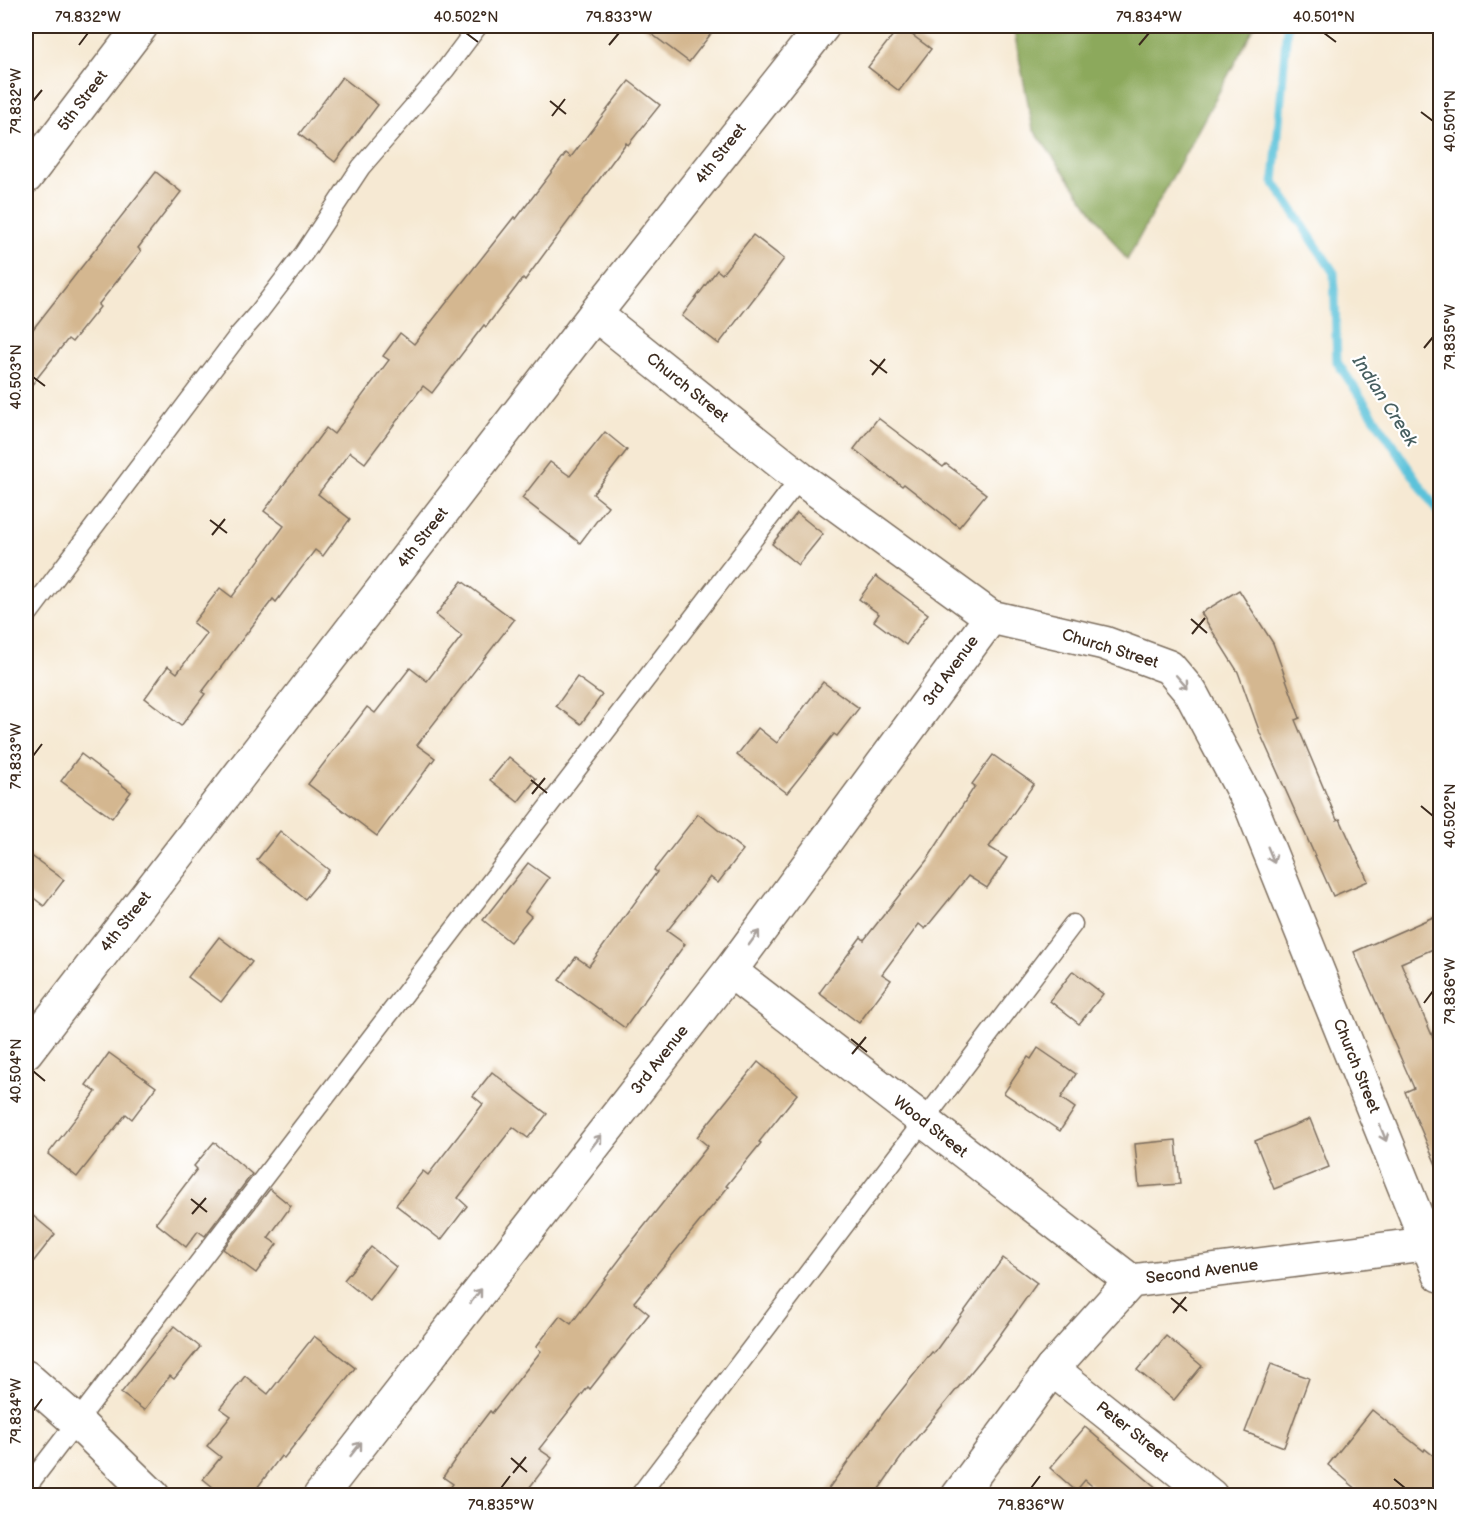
<svg xmlns="http://www.w3.org/2000/svg" width="1466" height="1521" font-family="'Balsamiq Sans',sans-serif">
  <style>
    .forest { fill: #8ca95b; stroke: #646a3c; stroke-width: 1.5 }
    .lines { fill: none; stroke-linecap: round; stroke-linejoin: round }
    .stream { stroke: #5cc2da; stroke-width: 9 }
    .building { fill: #d4b790 }
    .service-casing { stroke: #7c6d5d; stroke-width: 21 }
    .minor-casing { stroke: #7c6d5d; stroke-width: 36 }
    .service { stroke: #fff; stroke-width: 18 }
    .minor { stroke: #fff; stroke-width: 33 }
    .oneway { stroke: #a79f9a }
    .ticks { fill: none; stroke: #3b2a1e; stroke-width: 2 }
    .labels { text-anchor: middle; dominant-baseline: central; stroke-width: 4.5; stroke-linejoin: round; paint-order: stroke }
    .street-label { font-size: 16px; fill: #3b2a1e; stroke: #fff }
    .water-label { font-size: 18px; font-style: italic; fill: #475f60; stroke: #fff }
    .neatline { fill: none; stroke: #3b2a1e; stroke-width: 2 }
    .ticks-label { font-size: 15px; text-anchor: middle; fill: #3b2a1e }
  </style>
  <rect width="100%" height="100%" fill="#fff"/>
  <filter id="ink" filterUnits="userSpaceOnUse"><feTurbulence type="fractalNoise" baseFrequency=".0167" numOctaves="2"/><feDisplacementMap in="SourceGraphic" scale="12" xChannelSelector="R" yChannelSelector="G"/><feConvolveMatrix kernelMatrix="1 2 1 2 8 2 1 2 1" color-interpolation-filters="sRGB"/></filter>
  <filter id="wash" filterUnits="userSpaceOnUse"><feTurbulence type="fractalNoise" baseFrequency=".008" numOctaves="4" result="noise"/><feDisplacementMap in="SourceGraphic" scale="24" xChannelSelector="R" yChannelSelector="G"/><feGaussianBlur stdDeviation="1.35" result="paint"/><feColorMatrix in="noise" values="0 0 0 0 0 0 0 0 0 0 0 0 0 0 0 0 0 1.4 0 .05"/><feComposite in="paint" operator="in"/></filter>
  <g filter="url(#wash)">
    <rect width="100%" height="100%" fill="#f6e9d3"/>
    <!-- forest -->
    <polygon class="forest" points="1013,26 1255,26 1127,260 1033,129"/>
    <g class="lines">
      <!-- stream -->
      <polyline class="stream" points="1287,26 1274,182 1334,273 1337,362 1440,515"/>
    </g>
    <g id="blocks">
      <!-- building -->
      <g class="building">
        <polygon points="641,26 717,26 689,62"/>
        <polygon points="900,26 931,49 899,91 868,67"/>
        <polygon points="342,77 378,105 335,162 299,134"/>
        <polygon points="629,81 660,105 628,145 626,143 525,280 523,278 486,327 484,325 432,393 423,386 365,463 350,452 318,494 350,519 323,556 315,550 276,602 273,599 202,692 205,694 181,726 145,698 168,666 177,673 207,634 193,623 220,588 232,597 284,526 264,511 326,428 334,434 389,360 383,356 400,333 414,344 514,217 516,219 566,153 571,157"/>
        <polygon points="156,172 181,192 138,248 141,251 98,305 100,307 72,342 68,339 26,392 26,338"/>
        <polygon points="753,235 784,259 719,344 682,316 717,270 722,274"/>
        <polygon points="878,418 943,467 946,464 986,494 959,527 904,484 902,486 854,449"/>
        <polygon points="605,432 627,450 593,494 608,506 580,543 522,498 550,462 570,476"/>
        <polygon points="797,513 823,534 798,565 772,544"/>
        <polygon points="876,576 928,614 906,645 874,621 879,614 859,599"/>
        <polygon points="462,581 514,620 417,745 435,758 377,836 308,784 367,707 375,713 410,668 427,681 462,636 436,615"/>
        <polygon points="1239,590 1273,643 1300,718 1295,720 1337,820 1340,819 1368,881 1333,896 1260,733 1238,672 1201,613"/>
        <polygon points="577,677 602,695 581,724 556,706"/>
        <polygon points="823,682 859,708 837,736 834,734 787,793 737,755 758,728 777,743"/>
        <polygon points="81,754 131,792 112,818 61,781"/>
        <polygon points="993,755 1034,784 989,847 1007,858 987,888 968,876 925,929 919,924 882,974 891,980 859,1023 819,993 861,937 864,940 927,860 975,786 972,784"/>
        <polygon points="509,757 536,779 518,802 490,780"/>
        <polygon points="698,814 743,850 718,883 710,877 667,931 685,944 625,1028 559,980 576,957 589,966 657,872 654,870"/>
        <polygon points="280,831 329,870 305,899 257,860"/>
        <polygon points="26,852 64,880 44,906 26,892"/>
        <polygon points="528,863 549,878 525,911 531,916 510,942 483,920"/>
        <polygon points="1440,914 1440,946 1401,963 1440,1054 1440,1174 1405,1092 1414,1088 1354,952"/>
        <polygon points="219,937 252,962 221,1002 188,977"/>
        <polygon points="1073,971 1103,994 1079,1024 1050,1001"/>
        <polygon points="1038,1048 1076,1074 1061,1098 1075,1108 1060,1131 1004,1093 1028,1057 1031,1059"/>
        <polygon points="109,1053 156,1087 132,1119 126,1114 77,1177 48,1154 96,1092 86,1085"/>
        <polygon points="758,1062 797,1094 759,1142 761,1143 726,1186 728,1187 634,1302 649,1314 590,1389 588,1387 539,1449 552,1458 523,1496 444,1496 453,1484 443,1477 474,1432 490,1411 492,1413 541,1351 536,1347 560,1316 571,1324 623,1255 622,1254 708,1146 697,1137"/>
        <polygon points="492,1072 547,1114 528,1138 513,1127 458,1198 467,1206 441,1240 396,1205 423,1171 428,1175 483,1104 473,1096"/>
        <polygon points="1310,1119 1329,1167 1274,1189 1255,1141"/>
        <polygon points="1176,1140 1180,1184 1139,1187 1135,1144"/>
        <polygon points="214,1142 252,1174 205,1236 198,1231 186,1247 156,1223 197,1169 194,1166"/>
        <polygon points="270,1189 291,1206 268,1238 277,1244 256,1273 223,1249"/>
        <polygon points="26,1210 55,1234 26,1271"/>
        <polygon points="371,1247 396,1267 370,1301 344,1280"/>
        <polygon points="1003,1258 1037,1283 990,1349 905,1452 874,1496 823,1496 884,1412 932,1352 934,1353"/>
        <polygon points="174,1326 200,1347 174,1379 170,1376 144,1410 121,1393"/>
        <polygon points="314,1336 355,1368 284,1458 281,1456 251,1496 224,1496 203,1479 221,1457 207,1446 231,1416 220,1408 245,1376 268,1394"/>
        <polygon points="1166,1336 1202,1366 1174,1400 1137,1370"/>
        <polygon points="1271,1364 1309,1378 1284,1447 1245,1432"/>
        <polygon points="1372,1410 1424,1451 1425,1449 1440,1461 1440,1496 1365,1496 1328,1465"/>
        <polygon points="1085,1427 1166,1496 1104,1496 1085,1480 1076,1491 1050,1468"/>
      </g>
    </g>
  </g>
  <g filter="url(#ink)">
    <use href="#blocks" fill-opacity="0" stroke="#7c6d5d" stroke-width="1.5"/>
    <g class="lines">
      <!-- service casing -->
      <g class="service-casing">
        <g id="service">
          <polyline points="26,617 237,337 259,312 304,253 361,167 445,70 478,26"/>
          <polyline points="26,1488 800,478"/>
          <polyline points="639,1496 1073,924"/>
        </g>
      </g>
      <!-- minor casing -->
      <g class="minor-casing">
        <g id="minor">
          <polyline points="26,177 141,26"/>
          <polyline points="595,314 800,478 991,617 1104,643 1169,667 1191,693 1252,808 1440,1275"/>
          <polyline points="730,971 1131,1281"/>
          <polyline points="26,1052 595,314 823,26"/>
          <polyline points="1052,1369 1211,1496"/>
          <polyline points="26,1377 77,1422 153,1496"/>
          <polyline points="320,1496 730,971 991,617"/>
          <polyline points="958,1496 1052,1369 1131,1281 1440,1242"/>
        </g>
      </g>
      <!-- service -->
      <use href="#service" class="service"/>
      <!-- minor -->
      <use href="#minor" class="minor"/>
    </g>
    <!-- one-way arrows -->
    <defs><path id="oneway-shaft" d="M-6 0H5M1.5-3L5.5 0L1.5 3" fill="none" stroke-width="1.6" stroke-linecap="round" stroke-linejoin="round" transform="scale(1.5)"/></defs>
    <g class="oneway">
      <use href="#oneway-shaft" transform="translate(1182 682) rotate(49)"/>
      <use href="#oneway-shaft" transform="translate(1271 855) rotate(68)"/>
      <use href="#oneway-shaft" transform="translate(754 938) rotate(-54)"/>
      <use href="#oneway-shaft" transform="translate(1383 1133) rotate(68)"/>
      <use href="#oneway-shaft" transform="translate(596 1142) rotate(-52)"/>
      <use href="#oneway-shaft" transform="translate(476 1296) rotate(-52)"/>
      <use href="#oneway-shaft" transform="translate(356 1449) rotate(-52)"/>
    </g>
  </g>
  <!-- ticks -->
  <path class="ticks" d="M466 33 478 42M1324 33 1336 42M79 45 88 33M609 45 619 33M1139 45 1149 33M33 101 42 90M550 101 566 114M1421 112 1433 121M552 116 565 99M1424 348 1433 337M870 360 887 373M872 375 885 359M33 377 45 386M210 520 227 533M212 535 225 519M1191 619 1207 633M1192 634 1205 618M33 756 42 744M531 780 547 793M532 794 545 778M1421 806 1433 816M1424 1003 1433 991M851 1039 867 1052M852 1054 866 1037M33 1071 45 1081M191 1199 207 1212M192 1214 206 1198M1171 1298 1187 1311M1173 1313 1186 1297M33 1411 42 1399M511 1458 527 1472M513 1473 526 1457M1394 1479 1405 1488M501 1488 510 1476M1031 1488 1040 1476"/>
  <g class="labels">
    <!-- street labels -->
    <g class="street-label">
      <text transform="translate(83 101) rotate(-53)">5th Street</text>
      <text transform="translate(721 154) rotate(-52)">4th Street</text>
      <text transform="translate(687 388) rotate(39)">Church Street</text>
      <text transform="translate(423 538) rotate(-52)">4th Street</text>
      <text transform="translate(1110 649) rotate(17)">Church Street</text>
      <text transform="translate(951 671) rotate(-54)">3rd Avenue</text>
      <text transform="translate(126 922) rotate(-52)">4th Street</text>
      <text transform="translate(660 1060) rotate(-52)">3rd Avenue</text>
      <text transform="translate(1356 1066) rotate(68)">Church Street</text>
      <text transform="translate(930 1127) rotate(38)">Wood Street</text>
      <text transform="translate(1202 1272) rotate(-7)">Second Avenue</text>
      <text transform="translate(1132 1432) rotate(38)">Peter Street</text>
    </g>
    <!-- water labels -->
    <g class="water-label">
      <text transform="translate(1385 401) rotate(57)">Indian Creek</text>
    </g>
  </g>
  <!-- margin -->
  <rect width="1466" height="1521" fill="none" stroke="#fff" stroke-width="66"/>
  <rect x="33" y="33" width="1400" height="1455" class="neatline"/>
  <g class="ticks-label">
    <text x="88" y="22">79.832°W</text>
    <text x="466" y="22">40.502°N</text>
    <text x="619" y="22">79.833°W</text>
    <text x="1149" y="22">79.834°W</text>
    <text x="1324" y="22">40.501°N</text>
    <text transform="translate(16 101) rotate(-90)" y="5">79.832°W</text>
    <text transform="translate(1450 121) rotate(-90)" y="5">40.501°N</text>
    <text transform="translate(1450 337) rotate(-90)" y="5">79.835°W</text>
    <text transform="translate(16 377) rotate(-90)" y="5">40.503°N</text>
    <text transform="translate(16 756) rotate(-90)" y="5">79.833°W</text>
    <text transform="translate(1450 816) rotate(-90)" y="5">40.502°N</text>
    <text transform="translate(1450 991) rotate(-90)" y="5">79.836°W</text>
    <text transform="translate(16 1071) rotate(-90)" y="5">40.504°N</text>
    <text transform="translate(16 1411) rotate(-90)" y="5">79.834°W</text>
    <text x="501" y="1510">79.835°W</text>
    <text x="1031" y="1510">79.836°W</text>
    <text x="1405" y="1510">40.503°N</text>
  </g>
</svg>
